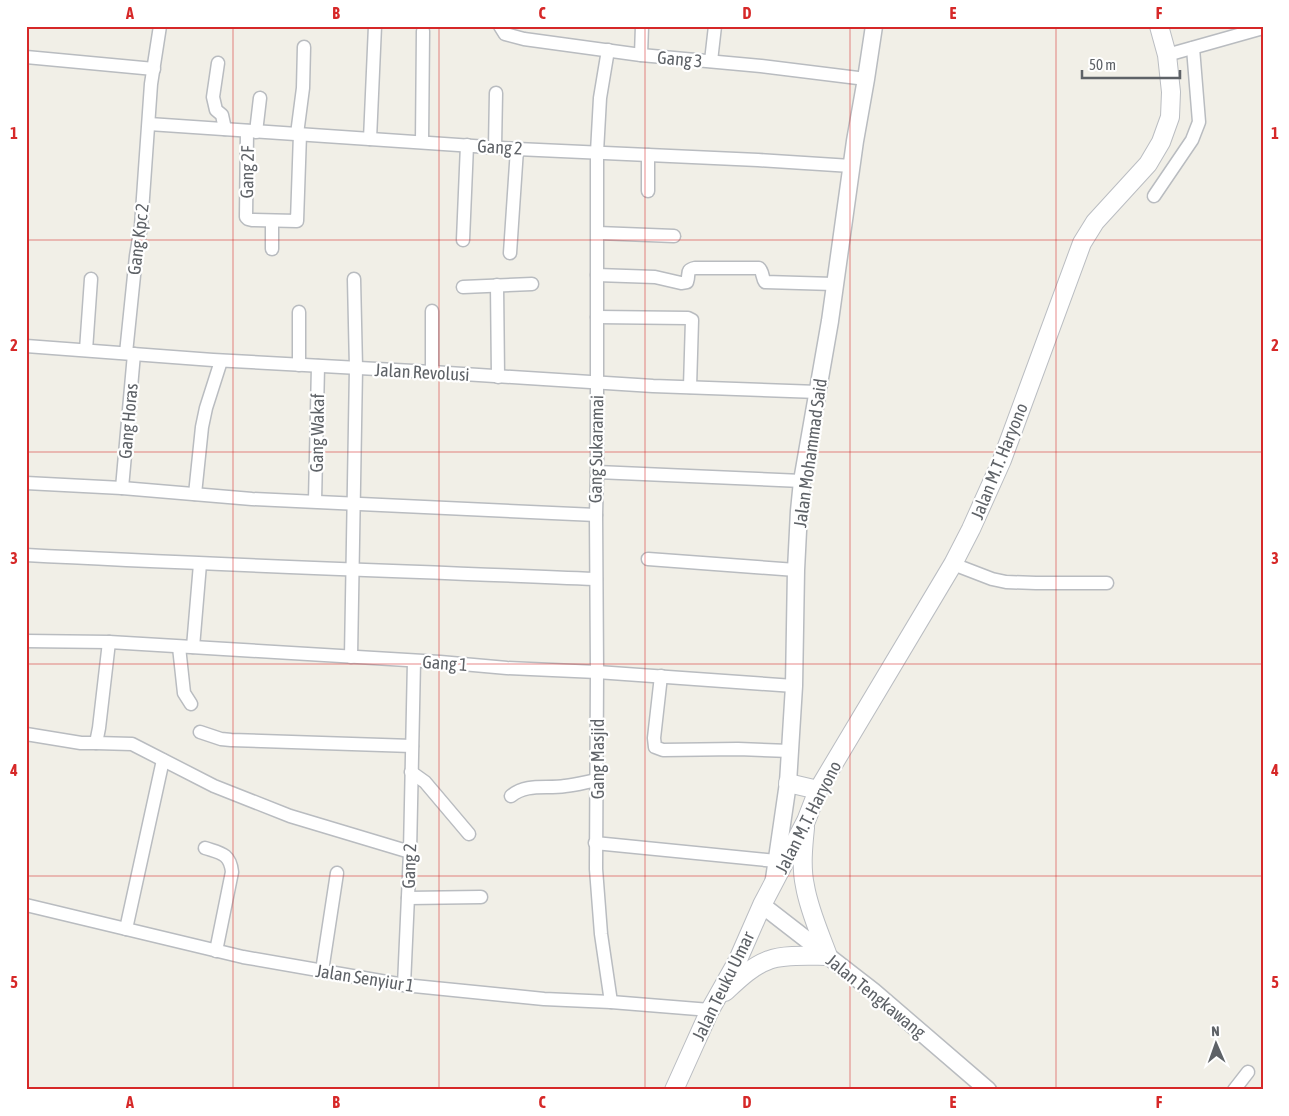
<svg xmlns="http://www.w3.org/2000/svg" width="1289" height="1116" font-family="'Asap Condensed',sans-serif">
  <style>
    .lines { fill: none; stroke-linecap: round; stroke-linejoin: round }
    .minor-casing { stroke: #b9bcc0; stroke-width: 15 }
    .tertiary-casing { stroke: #b9bcc0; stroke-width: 19 }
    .secondary-casing { stroke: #babdc2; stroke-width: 20 }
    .minor { stroke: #fff; stroke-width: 12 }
    .tertiary { stroke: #fff; stroke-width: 16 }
    .secondary { stroke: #fff; stroke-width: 18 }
    .grid { fill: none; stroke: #d62828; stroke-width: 1; stroke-opacity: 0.55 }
    .labels { text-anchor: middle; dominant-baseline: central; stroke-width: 4.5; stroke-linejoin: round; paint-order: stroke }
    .street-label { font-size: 18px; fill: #5e6267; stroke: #fff }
    .neatline { fill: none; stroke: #d62828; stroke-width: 2 }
    .grid-label { font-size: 16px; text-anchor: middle; font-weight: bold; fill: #d62828 }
  </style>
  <rect width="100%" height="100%" fill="#f1efe7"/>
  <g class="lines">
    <!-- minor casing -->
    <g class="minor-casing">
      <g id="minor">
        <polyline points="500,26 505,34 524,39 641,55 761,66 866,79"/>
        <polyline points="608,50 600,98 597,152 597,472 596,515 597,672 596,869 601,934 611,1002"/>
        <polyline points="641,55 642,26"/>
        <polyline points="1167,55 1263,28"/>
        <polyline points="26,57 154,69"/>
        <polyline points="711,61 715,26"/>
        <polyline points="218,63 213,97 216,110 222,115 225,129"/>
        <polyline points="149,124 517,149 758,160 851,166"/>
        <polyline points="247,131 246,217 248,219 252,220 297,221 300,134"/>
        <polyline points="256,132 260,98"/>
        <polyline points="297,134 303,88 304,47"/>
        <polyline points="370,139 375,26"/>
        <polyline points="422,142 423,31"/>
        <polyline points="495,147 496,93"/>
        <polyline points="648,191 648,155"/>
        <polyline points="1154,196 1192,140 1199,122 1193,48"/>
        <polyline points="598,233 674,236"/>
        <polyline points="463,240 467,145"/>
        <polyline points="272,249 272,221"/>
        <polyline points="510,253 517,149"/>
        <path d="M597 275 655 277 681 283 687 282C690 274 685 270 695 268H759C763 271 762 278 765 282L834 284"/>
        <polyline points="497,285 498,377"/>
        <polyline points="463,287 532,284"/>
        <polyline points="597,317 688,318 692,320 690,387"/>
        <polyline points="26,346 213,360 432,372 653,386 818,392"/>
        <polyline points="86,350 91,279"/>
        <polyline points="126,353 136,256 141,226 151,84 160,26"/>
        <polyline points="299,365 299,312"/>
        <polyline points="432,372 432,311"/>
        <polyline points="597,472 802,481"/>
        <polyline points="26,483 122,488 252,499 596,515"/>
        <polyline points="122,488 134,354"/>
        <polyline points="195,494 202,427 206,408 221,361"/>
        <polyline points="315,501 318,366"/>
        <path d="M26 555C216 565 406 571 596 579"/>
        <polyline points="648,559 796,570"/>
        <polyline points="953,564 992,579 1006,582 1036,583 1107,583"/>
        <polyline points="26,641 109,642 440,662 507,668 597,672 794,686"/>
        <polyline points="109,642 99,728 96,743 132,744 214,786 290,816 410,852"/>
        <polyline points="179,647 184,693 191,704"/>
        <polyline points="193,647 200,564"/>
        <polyline points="351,657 356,368 354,279"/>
        <polyline points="661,676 654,738 655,747 663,750 738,749 790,751"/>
        <polyline points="200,732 221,739 231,740 412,746"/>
        <polyline points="26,734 81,743 96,743"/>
        <polyline points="411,772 425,782 469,834"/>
        <path d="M511 796C527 783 546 789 565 786 576 785 586 782 597 780"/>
        <polyline points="595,843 776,861"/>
        <path d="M205 848C220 853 230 853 232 872L216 951"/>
        <polyline points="408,898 481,897"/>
        <polyline points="26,905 243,957 404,985 544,999 611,1002 710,1010"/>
        <polyline points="126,929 163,760"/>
        <polyline points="322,971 337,873"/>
        <polyline points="404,985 410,852 414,661"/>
        <polyline points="1234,1090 1248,1072"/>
      </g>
    </g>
    <!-- tertiary casing -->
    <g class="tertiary-casing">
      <g id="tertiary">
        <polyline points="774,879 788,783 794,686 796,570 799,511 802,481 830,321 855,141 866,79 874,26"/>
        <polyline points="762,905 873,991 988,1090"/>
      </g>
    </g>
    <!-- secondary casing -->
    <g class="secondary-casing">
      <g id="secondary">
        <polyline points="788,783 818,790"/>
        <path d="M725 992C738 980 752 966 769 960 784 954 812 956 828 956 820 934 809 910 805 886 801 868 803 847 805 828"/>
        <polyline points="674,1090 710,1010 737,962 762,905 806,821 818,790 953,564 971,529 1002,460 1082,243 1095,222 1148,164 1161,142 1170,117 1171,92 1167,55 1159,26"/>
      </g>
    </g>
    <!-- minor -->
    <use href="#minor" class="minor"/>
    <!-- tertiary -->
    <use href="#tertiary" class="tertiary"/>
    <!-- secondary -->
    <use href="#secondary" class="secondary"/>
  </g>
  <!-- grid -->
  <path class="grid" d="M233 26V1090M439 26V1090M645 26V1090M850 26V1090M1056 26V1090M26 240H1263M26 452H1263M26 664H1263M26 876H1263"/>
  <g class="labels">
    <!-- street labels -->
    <g class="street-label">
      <text transform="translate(680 59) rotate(5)">Gang 3</text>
      <text transform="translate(500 147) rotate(3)">Gang 2</text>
      <text transform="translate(247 172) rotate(-89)">Gang 2F</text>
      <text transform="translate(138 239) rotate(-83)">Gang Kpc 2</text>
      <text transform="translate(422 372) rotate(3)">Jalan Revolusi</text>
      <text transform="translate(128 421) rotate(-85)">Gang Horas</text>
      <text transform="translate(317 433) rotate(-89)">Gang Wakaf</text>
      <text transform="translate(596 449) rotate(-89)">Gang Sukaramai</text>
      <text transform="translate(810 453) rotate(-82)">Jalan Mohammad Said</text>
      <text transform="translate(999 461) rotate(-68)">Jalan M.T. Haryono</text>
      <text transform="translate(445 663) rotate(4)">Gang 1</text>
      <text transform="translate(597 759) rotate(-90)">Gang Masjid</text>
      <text transform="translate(808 817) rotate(-63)">Jalan M.T. Haryono</text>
      <text transform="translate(409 866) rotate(-88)">Gang 2</text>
      <text transform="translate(365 978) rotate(9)">Jalan Senyiur 1</text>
      <text transform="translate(723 986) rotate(-64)">Jalan Teuku Umar</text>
      <text transform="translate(876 996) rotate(39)">Jalan Tengkawang</text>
    </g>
  </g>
  <!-- border -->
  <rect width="1289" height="1116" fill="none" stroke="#ffffff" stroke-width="55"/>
  <!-- north arrow -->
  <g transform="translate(1216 1044) rotate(358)" stroke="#ffffff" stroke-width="4" paint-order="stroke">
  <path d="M0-4L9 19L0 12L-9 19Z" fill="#5e6267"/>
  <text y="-8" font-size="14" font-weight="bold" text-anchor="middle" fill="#5e6267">N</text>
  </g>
  <!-- scale -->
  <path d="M1082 70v8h98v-8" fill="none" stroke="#5e6267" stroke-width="2.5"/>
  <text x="1089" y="70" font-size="15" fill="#5e6267" stroke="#ffffff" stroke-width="4" paint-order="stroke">50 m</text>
  <rect x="28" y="28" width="1234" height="1060" class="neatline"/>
  <g class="grid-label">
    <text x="130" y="19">A</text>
    <text x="336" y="19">B</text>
    <text x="542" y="19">C</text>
    <text x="747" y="19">D</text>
    <text x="953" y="19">E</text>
    <text x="1159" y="19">F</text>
    <text x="14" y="139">1</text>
    <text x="1275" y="139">1</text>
    <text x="14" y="351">2</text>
    <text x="1275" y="351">2</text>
    <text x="14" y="564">3</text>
    <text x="1275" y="564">3</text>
    <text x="14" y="776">4</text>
    <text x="1275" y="776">4</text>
    <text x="14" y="988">5</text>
    <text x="1275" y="988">5</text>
    <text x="130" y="1108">A</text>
    <text x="336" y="1108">B</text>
    <text x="542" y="1108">C</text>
    <text x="747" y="1108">D</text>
    <text x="953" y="1108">E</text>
    <text x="1159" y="1108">F</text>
  </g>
</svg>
